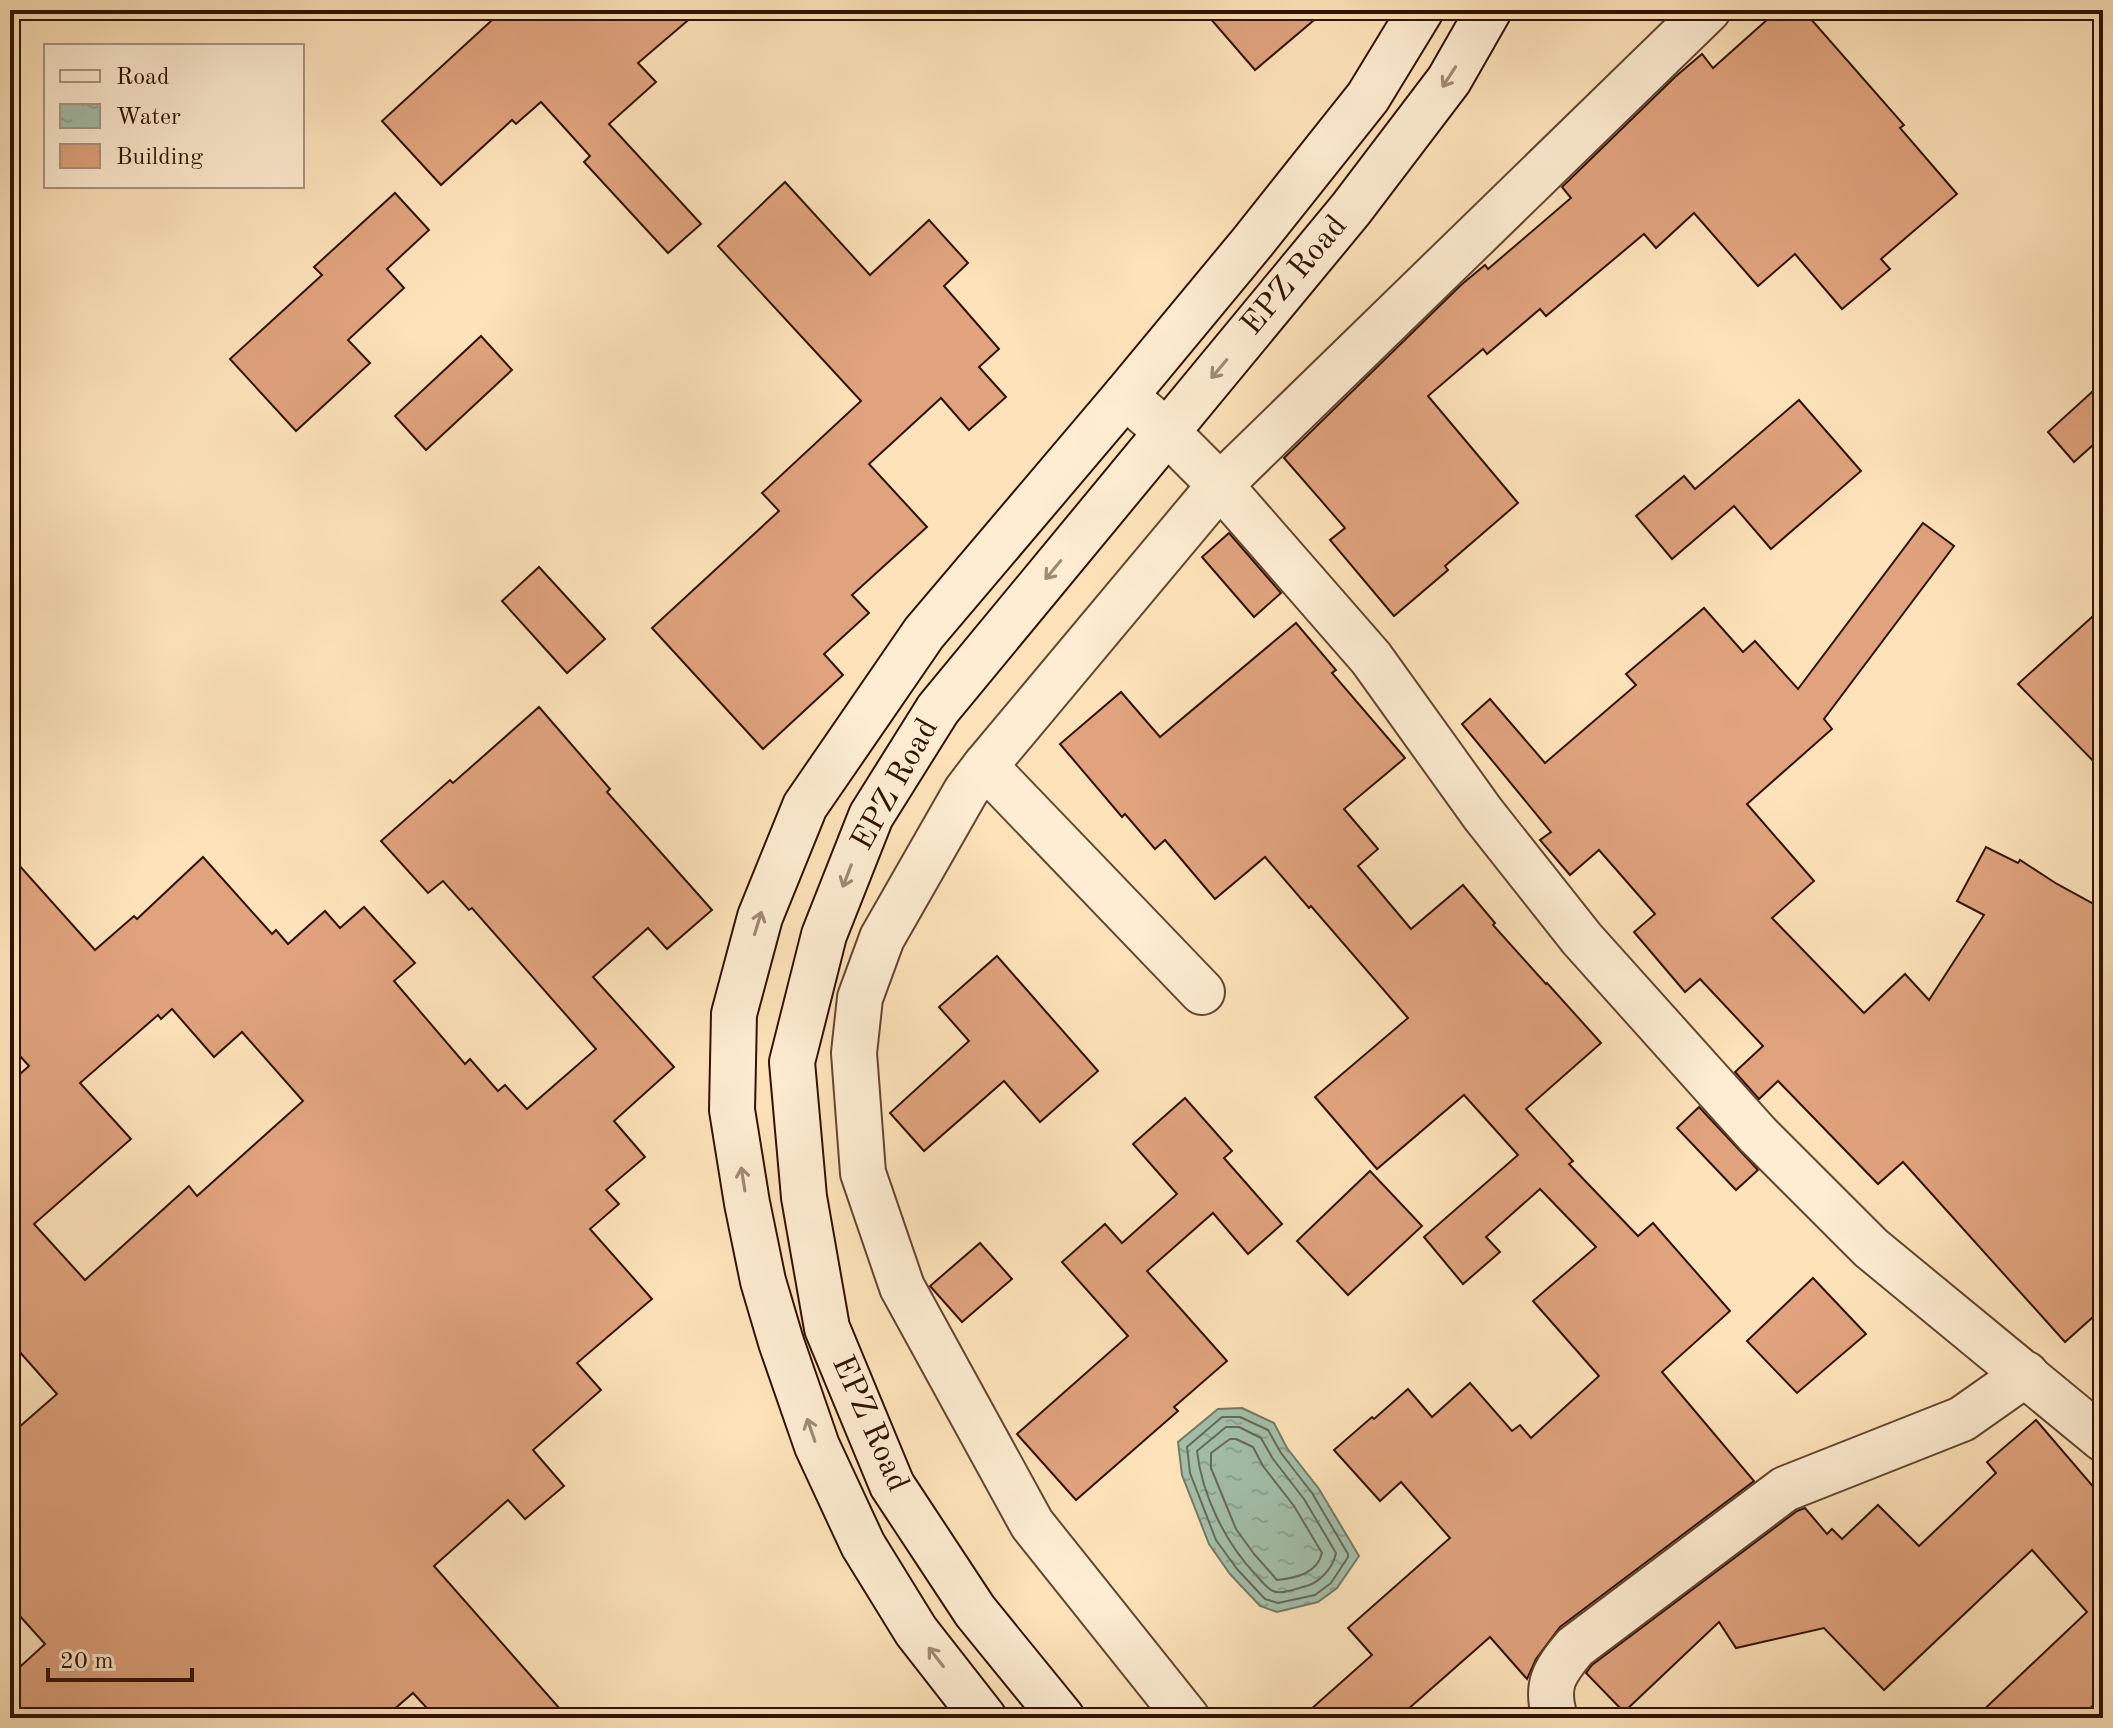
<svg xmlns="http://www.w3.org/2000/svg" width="2113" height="1728" font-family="'Old Standard TT',serif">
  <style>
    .water { fill: url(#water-ripples); stroke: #747a66; stroke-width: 2 }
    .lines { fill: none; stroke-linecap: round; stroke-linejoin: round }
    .shore { stroke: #696856; stroke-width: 2 }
    .building { fill: #e0a37d; stroke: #301202; stroke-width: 2; fill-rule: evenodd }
    .street-casing { stroke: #644630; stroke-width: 48 }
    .secondary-casing { stroke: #301202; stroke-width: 48 }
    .street { stroke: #feedd2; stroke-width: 44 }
    .secondary { stroke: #feedd2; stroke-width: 44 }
    .oneway { stroke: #a18a74 }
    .labels { text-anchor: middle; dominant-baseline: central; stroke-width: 7; stroke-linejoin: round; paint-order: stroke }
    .street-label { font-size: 32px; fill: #301202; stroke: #feedd2 }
  </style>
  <defs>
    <pattern id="water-ripples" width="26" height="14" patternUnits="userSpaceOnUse" patternTransform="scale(2)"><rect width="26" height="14" fill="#a2bfa9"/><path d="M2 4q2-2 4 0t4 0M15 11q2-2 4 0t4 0" fill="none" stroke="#8ca390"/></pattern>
  </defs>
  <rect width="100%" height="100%" fill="#fee3ba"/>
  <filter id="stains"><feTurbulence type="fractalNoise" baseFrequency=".0025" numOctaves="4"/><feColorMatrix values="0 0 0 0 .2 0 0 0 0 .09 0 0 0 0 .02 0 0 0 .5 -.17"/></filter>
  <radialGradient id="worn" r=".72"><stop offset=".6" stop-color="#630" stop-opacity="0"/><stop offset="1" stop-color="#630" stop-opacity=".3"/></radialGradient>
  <!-- water -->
  <polygon class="water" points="1242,1408 1274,1423 1287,1448 1319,1489 1359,1556 1337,1588 1318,1602 1277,1612 1260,1606 1230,1574 1209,1544 1182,1475 1178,1442 1218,1409"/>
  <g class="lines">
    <!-- shore -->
    <g class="shore">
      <polygon points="1222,1417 1240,1417 1268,1430 1281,1453 1312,1493 1348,1554 1348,1557 1331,1583 1315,1595 1278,1603 1265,1599 1237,1569 1216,1540 1190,1473 1187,1447"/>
      <path d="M1226 1427H1239L1261 1438 1273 1459 1304 1499 1336 1553C1333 1568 1319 1584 1303 1587 1295 1589 1281 1595 1273 1591 1266 1588 1260 1579 1255 1574 1225 1542 1202 1495 1197 1451Z"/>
      <path d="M1230 1439H1236L1253 1447 1263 1466 1294 1506 1322 1553C1317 1573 1297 1578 1277 1580L1254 1554 1236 1529 1211 1468V1453Z"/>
    </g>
  </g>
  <!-- building -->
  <g class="building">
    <polygon points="503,10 700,10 638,63 656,82 609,124 701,224 668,253 584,162 590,156 541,102 516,124 512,120 441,185 382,121"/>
    <polygon points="1203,10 1326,10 1255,70"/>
    <polygon points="1778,10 1803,10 1904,125 1900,128 1957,194 1881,259 1890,269 1842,309 1795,254 1758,286 1694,213 1656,248 1644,234 1546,316 1540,309 1487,354 1483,349 1428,396 1518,503 1445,566 1448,570 1394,616 1330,540 1345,528 1284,458 1461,285 1485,265 1488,269 1571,198 1562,187 1675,77 1702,54 1713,68"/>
    <polygon points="785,182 870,275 929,220 968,263 944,286 999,349 979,367 1006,397 969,430 941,398 869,464 927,527 852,595 869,613 824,654 843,675 763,749 652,628 779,511 762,493 861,401 718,246"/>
    <polygon points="395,193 429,230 387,269 404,288 348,340 370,363 296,431 230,359 322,275 314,267"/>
    <polygon points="481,336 512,370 426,450 395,416"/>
    <polygon points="2103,382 2103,436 2074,462 2048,432"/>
    <polygon points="1799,400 1861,471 1771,549 1734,506 1672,559 1636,516 1684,476 1695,489"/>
    <polygon points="1923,523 1954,546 1824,719 1832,729 1747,804 1814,881 1772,918 1864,1013 1905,974 1929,1000 1984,915 1957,901 1986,847 2018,863 2020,860 2057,884 2103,909 2103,1308 2065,1342 1903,1162 1878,1184 1778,1081 1759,1099 1735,1072 1763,1046 1700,979 1685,992 1634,932 1655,914 1599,850 1570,875 1540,840 1551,832 1462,724 1490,699 1545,763 1636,685 1626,674 1704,608 1743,652 1755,641 1798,689"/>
    <polygon points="1229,533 1281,593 1254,617 1202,557"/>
    <polygon points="539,567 605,639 567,673 502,601"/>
    <polygon points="2103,607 2103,771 2018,684"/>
    <polygon points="1296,623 1336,670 1332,673 1405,758 1344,809 1378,849 1358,866 1411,929 1463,885 1495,923 1493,925 1546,984 1547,983 1601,1043 1526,1109 1573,1161 1569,1164 1638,1236 1653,1223 1730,1311 1662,1372 1754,1481 1560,1627 1536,1659 1527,1679 1490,1637 1398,1718 1301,1718 1372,1655 1348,1628 1450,1538 1401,1482 1380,1501 1334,1450 1372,1417 1374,1419 1408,1389 1432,1417 1470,1383 1512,1431 1520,1425 1531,1438 1599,1376 1533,1301 1596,1247 1540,1189 1486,1237 1500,1252 1463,1284 1424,1237 1518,1155 1464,1095 1377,1169 1315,1097 1408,1018 1311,906 1309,908 1265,857 1215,899 1165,840 1155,849 1125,814 1122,817 1060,744 1121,692 1160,737"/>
    <path d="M539 707 610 789 607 792 712 910 667 949 648 928 593 977 674 1067 614 1121 645 1157 606 1190 619 1204 590 1229 652 1299 577 1363 601 1390 533 1450 564 1486 525 1519 508 1500 434 1566 568 1718H436L413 1693 384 1718H23L10 1704V1676L45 1644 10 1605V1435L57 1394 10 1341V1083L29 1066 10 1045V855L95 950 134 916 137 919 203 857 272 934 276 930 288 944 325 911 340 928 364 907 415 963 394 981 465 1064 470 1059 498 1091 505 1085 527 1109 596 1049 472 908 469 910 443 881 428 893 381 841 450 780 453 783ZM172 1009 214 1057 242 1032 303 1101 197 1196 189 1186 85 1280 34 1224 131 1139 80 1083 158 1015 161 1019Z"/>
    <polygon points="997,956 1098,1071 1040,1122 1004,1081 924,1151 890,1113 969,1041 939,1007"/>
    <polygon points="1185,1098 1232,1151 1224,1158 1282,1224 1248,1254 1213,1213 1147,1271 1227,1361 1174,1407 1178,1411 1076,1500 1017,1434 1128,1336 1062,1262 1105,1224 1122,1243 1177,1194 1133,1144"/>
    <polygon points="1699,1107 1758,1170 1736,1190 1677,1128"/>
    <polygon points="1370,1171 1422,1226 1348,1295 1297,1241"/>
    <polygon points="980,1243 1012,1279 962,1322 930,1286"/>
    <polygon points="1813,1278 1866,1334 1797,1393 1747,1341"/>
    <polygon points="2036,1420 2103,1498 2103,1696 2080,1718 1975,1718 2087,1612 2032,1550 1884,1690 1824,1628 1736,1648 1719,1622 1624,1712 1586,1673 1592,1665 1797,1511 1805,1508 1827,1534 1832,1529 1842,1539 1878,1505 1919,1546 1996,1473 1987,1462"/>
  </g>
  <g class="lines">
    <!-- street casing -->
    <g class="street-casing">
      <g id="street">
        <polyline points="1125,396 1167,432 1220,485 1371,658 1483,814 1582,939 1758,1135 1871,1248 2103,1439"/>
        <polyline points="985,766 1202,992"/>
        <polyline points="1187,1718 1032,1524 902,1287 863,1173 854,1053 860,998 882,938 966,791 985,766 1220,485 1708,10"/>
        <path d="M1555 1718C1545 1685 1554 1672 1575 1647L1785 1489 1962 1419 2026 1374"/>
      </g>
    </g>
    <!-- secondary casing -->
    <g class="secondary-casing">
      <g id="secondary">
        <polyline points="984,1718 916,1631 863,1545 817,1446 781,1342 763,1281 747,1203 732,1110 734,1014 760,917 805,806 924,633 1125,396 1251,244 1368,97 1421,10"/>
        <polyline points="1062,1718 975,1611 892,1485 827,1328 804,1197 792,1062 824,935 871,816 938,709 1351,209 1449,80 1489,10"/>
      </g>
    </g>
    <!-- street -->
    <use href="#street" class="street"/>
    <!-- secondary -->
    <use href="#secondary" class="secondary"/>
  </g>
  <!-- one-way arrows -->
  <defs><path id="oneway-shaft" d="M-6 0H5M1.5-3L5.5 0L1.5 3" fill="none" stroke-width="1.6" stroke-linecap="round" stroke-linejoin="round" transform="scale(2)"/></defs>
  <g class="oneway">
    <use href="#oneway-shaft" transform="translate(1449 77) rotate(123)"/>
    <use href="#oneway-shaft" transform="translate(1219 369) rotate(130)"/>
    <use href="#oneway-shaft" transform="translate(1053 570) rotate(130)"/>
    <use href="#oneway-shaft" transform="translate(847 876) rotate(111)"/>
    <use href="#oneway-shaft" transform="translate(758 923) rotate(-73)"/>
    <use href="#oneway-shaft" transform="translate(743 1179) rotate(-99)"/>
    <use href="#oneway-shaft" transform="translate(811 1430) rotate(-109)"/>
    <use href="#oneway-shaft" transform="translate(936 1657) rotate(-128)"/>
  </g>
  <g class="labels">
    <!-- street labels -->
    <g class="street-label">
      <text transform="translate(1295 276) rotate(-50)">EPZ Road</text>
      <text transform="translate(896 785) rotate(-61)">EPZ Road</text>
      <text transform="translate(869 1424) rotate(66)">EPZ Road</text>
    </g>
  </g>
  <!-- margin -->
  <rect width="2113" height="1728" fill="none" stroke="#fee3ba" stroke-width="40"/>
  <rect x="12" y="12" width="2089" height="1704" fill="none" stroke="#301202" stroke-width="4"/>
  <rect x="20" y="20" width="2073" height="1688" fill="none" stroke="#301202" stroke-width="2"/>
  <!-- legend -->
  <rect x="44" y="44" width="260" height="144" fill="#feedd2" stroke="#ac957f" stroke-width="2"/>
  <rect x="60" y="70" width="40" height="12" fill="#feedd2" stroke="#ac957f" stroke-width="2"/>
  <text x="116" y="84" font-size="24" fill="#301202">Road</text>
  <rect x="60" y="104" width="40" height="24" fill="url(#water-ripples)" stroke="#ac957f" stroke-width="2"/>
  <text x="116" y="124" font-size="24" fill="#301202">Water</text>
  <rect x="60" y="144" width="40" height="24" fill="#e0a37d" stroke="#ac957f" stroke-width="2"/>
  <text x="116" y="164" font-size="24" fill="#301202">Building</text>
  <!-- scale -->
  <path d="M48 1668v12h144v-12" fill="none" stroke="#301202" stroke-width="4"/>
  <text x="60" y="1668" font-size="24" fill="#301202" stroke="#feedd2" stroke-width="6" paint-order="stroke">20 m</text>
  <rect width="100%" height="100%" filter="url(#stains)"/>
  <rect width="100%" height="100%" fill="url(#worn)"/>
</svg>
